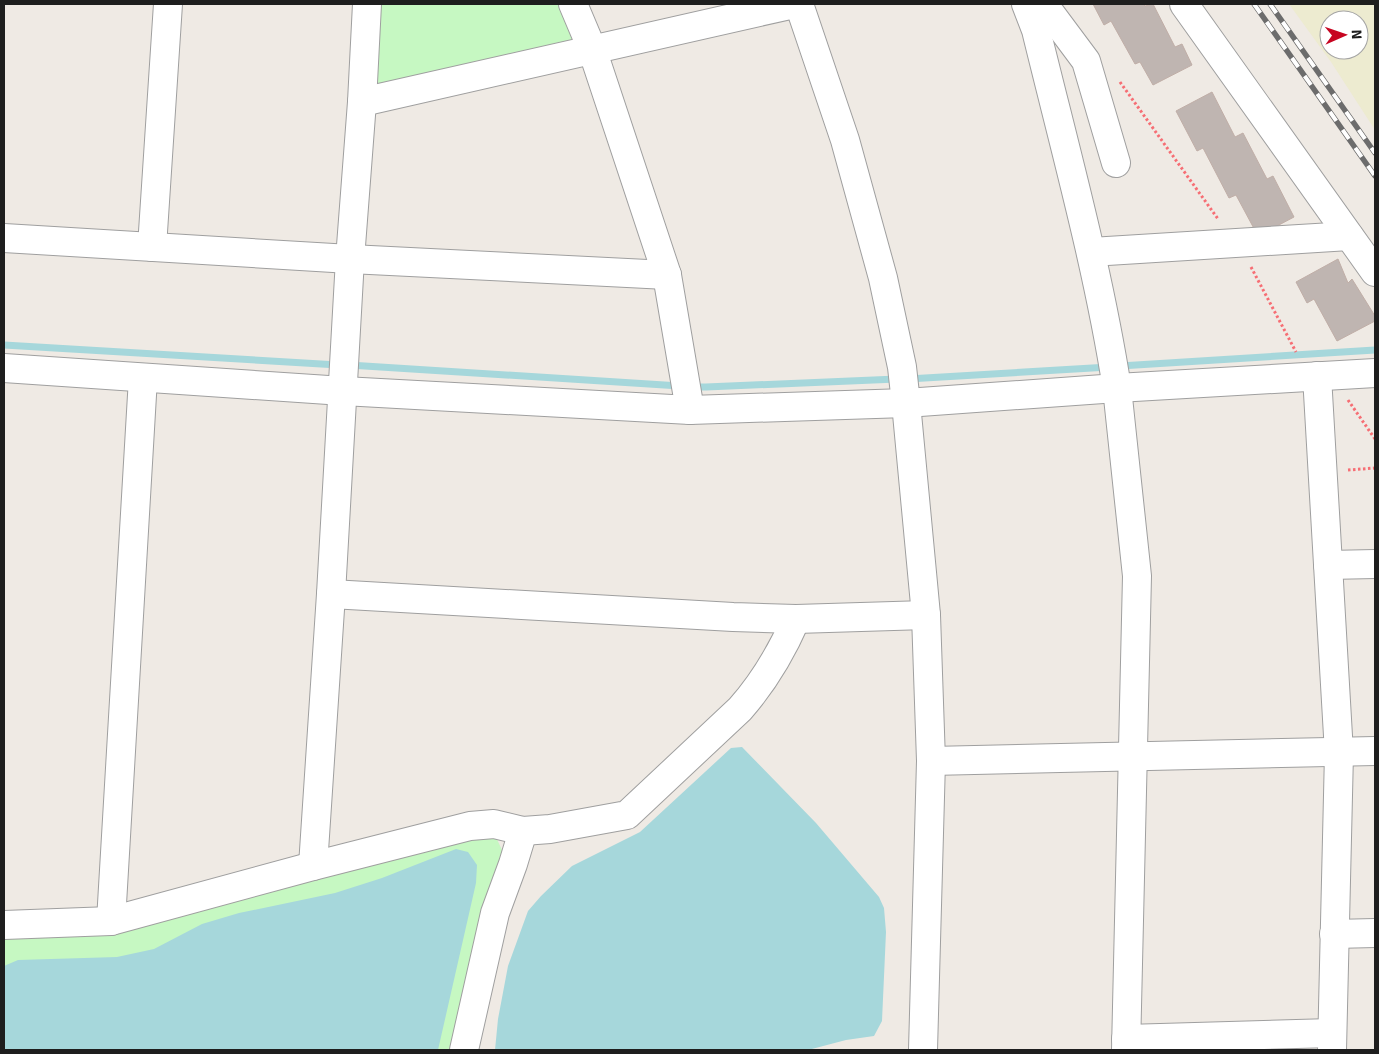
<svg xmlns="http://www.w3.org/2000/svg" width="1379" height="1054" font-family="Signika,sans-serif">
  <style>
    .farmland { fill: #edebd0; fill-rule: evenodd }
    .park { fill: #c6f8c2 }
    .water { fill: #a6d7db }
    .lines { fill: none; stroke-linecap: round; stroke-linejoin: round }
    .stream { stroke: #a6d7db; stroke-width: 7 }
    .building { fill: #bfb5b1; stroke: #c0aea7 }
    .minor-casing { stroke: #9f9f9f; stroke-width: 30 }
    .tertiary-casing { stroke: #9f9f9f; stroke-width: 30 }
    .path { stroke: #f66e74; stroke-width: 3; stroke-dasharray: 2.5 2.5; stroke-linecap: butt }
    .minor { stroke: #fff; stroke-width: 28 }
    .tertiary { stroke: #fff; stroke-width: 28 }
    .rail-casing { stroke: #6c6c6c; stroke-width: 5.5 }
    .rail { stroke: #fff; stroke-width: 4; stroke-dasharray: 11; stroke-linecap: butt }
  </style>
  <rect width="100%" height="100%" fill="#efeae4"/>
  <!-- farmland -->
  <path class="farmland" d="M1289 4H1375V130L1331 62ZM1329 20H1359V50H1329Z"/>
  <!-- park -->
  <g class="park">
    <polygon points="377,4 562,4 574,32 571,44 386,86 372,81"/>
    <polygon points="470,835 495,835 502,850 455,1050 4,1050 4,935"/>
  </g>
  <!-- water -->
  <g class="water">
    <polygon points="742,747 816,823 879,897 884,908 886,932 882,1021 874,1036 846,1040 808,1050 495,1050 498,1019 508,966 528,911 541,896 572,866 640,832 731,748"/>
    <polygon points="456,849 468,852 477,865 476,883 438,1050 4,1050 4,966 18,960 117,957 154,949 202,924 239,913 335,893 382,878"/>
  </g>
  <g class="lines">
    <!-- stream -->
    <g class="stream">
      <polyline points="4,345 338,365"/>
      <polyline points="349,365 680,386"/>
      <polyline points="1120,366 1375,350"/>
      <polyline points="908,379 1109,367"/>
      <polyline points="693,387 706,387 897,379"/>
    </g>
  </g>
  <!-- building -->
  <g class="building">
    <polygon points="1093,4 1143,4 1145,6 1153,4 1175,47 1182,44 1192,65 1153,85 1140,62 1135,64 1111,21 1104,25"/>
    <polygon points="1212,92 1235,137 1243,133 1267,179 1273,176 1294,217 1258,236 1236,195 1229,198 1203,148 1197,151 1176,111"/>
    <polygon points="1338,259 1348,283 1352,279 1375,316 1375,321 1337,341 1314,299 1307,303 1296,282"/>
  </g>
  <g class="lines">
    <!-- minor casing -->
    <g class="minor-casing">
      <g id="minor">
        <polyline points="573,4 592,49 667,275 690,410"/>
        <path d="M1026 4 1036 30C1065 149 1098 267 1117 388L1137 576 1126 1050"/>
        <polyline points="1029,4 1051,14 1086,61 1116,163"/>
        <polyline points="1184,4 1375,272"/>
        <polyline points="362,102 794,4"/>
        <polyline points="4,238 350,259 667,275"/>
        <polyline points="152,247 168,4"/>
        <polyline points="1091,252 1349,236"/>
        <polyline points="1317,376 1339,753 1332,1050"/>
        <polyline points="906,403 1117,388 1375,373"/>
        <polyline points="1328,565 1375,564"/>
        <polyline points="331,594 733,617 796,619 926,615"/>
        <polyline points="931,761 1375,751"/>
        <polyline points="313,866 331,594 350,259 362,102 367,4"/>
        <polyline points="111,921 143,378"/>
        <path d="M4 925 111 921 313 866 470 826 494 824 523 831 550 829 627 815 740 709C763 683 782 651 796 619"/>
        <polyline points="1334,934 1375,933"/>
        <polyline points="1126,1039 1332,1033"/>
        <polyline points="464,1050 495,913 513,864 523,831"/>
      </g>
    </g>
    <!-- tertiary casing -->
    <g class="tertiary-casing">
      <g id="tertiary">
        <polyline points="799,4 845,140 883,278 902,367 906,403 926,615 931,761 923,1050"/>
        <polyline points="4,368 343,391 690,410 906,403"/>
      </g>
    </g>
    <!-- path -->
    <g class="path">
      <polyline points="1120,82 1218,219"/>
      <polyline points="1251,267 1296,352"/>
      <polyline points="1348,400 1375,439"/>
      <polyline points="1348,470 1375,468"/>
    </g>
    <!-- minor -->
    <use href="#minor" class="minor"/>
    <!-- tertiary -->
    <use href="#tertiary" class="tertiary"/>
    <!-- rail casing -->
    <g class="rail-casing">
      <g id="rail">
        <polyline points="1254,4 1375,176"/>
        <polyline points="1270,4 1375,153"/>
      </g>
    </g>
    <!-- rail -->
    <use href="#rail" class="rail"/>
  </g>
  <!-- border -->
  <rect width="1379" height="1054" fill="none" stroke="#1e1e1e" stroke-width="10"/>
  <!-- north arrow -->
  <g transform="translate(1344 35) rotate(88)"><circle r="24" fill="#ffffff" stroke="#a5a5a5"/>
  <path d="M0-4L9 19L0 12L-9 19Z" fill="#c70521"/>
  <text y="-8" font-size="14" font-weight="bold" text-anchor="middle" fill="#1e1e1e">N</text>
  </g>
</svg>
